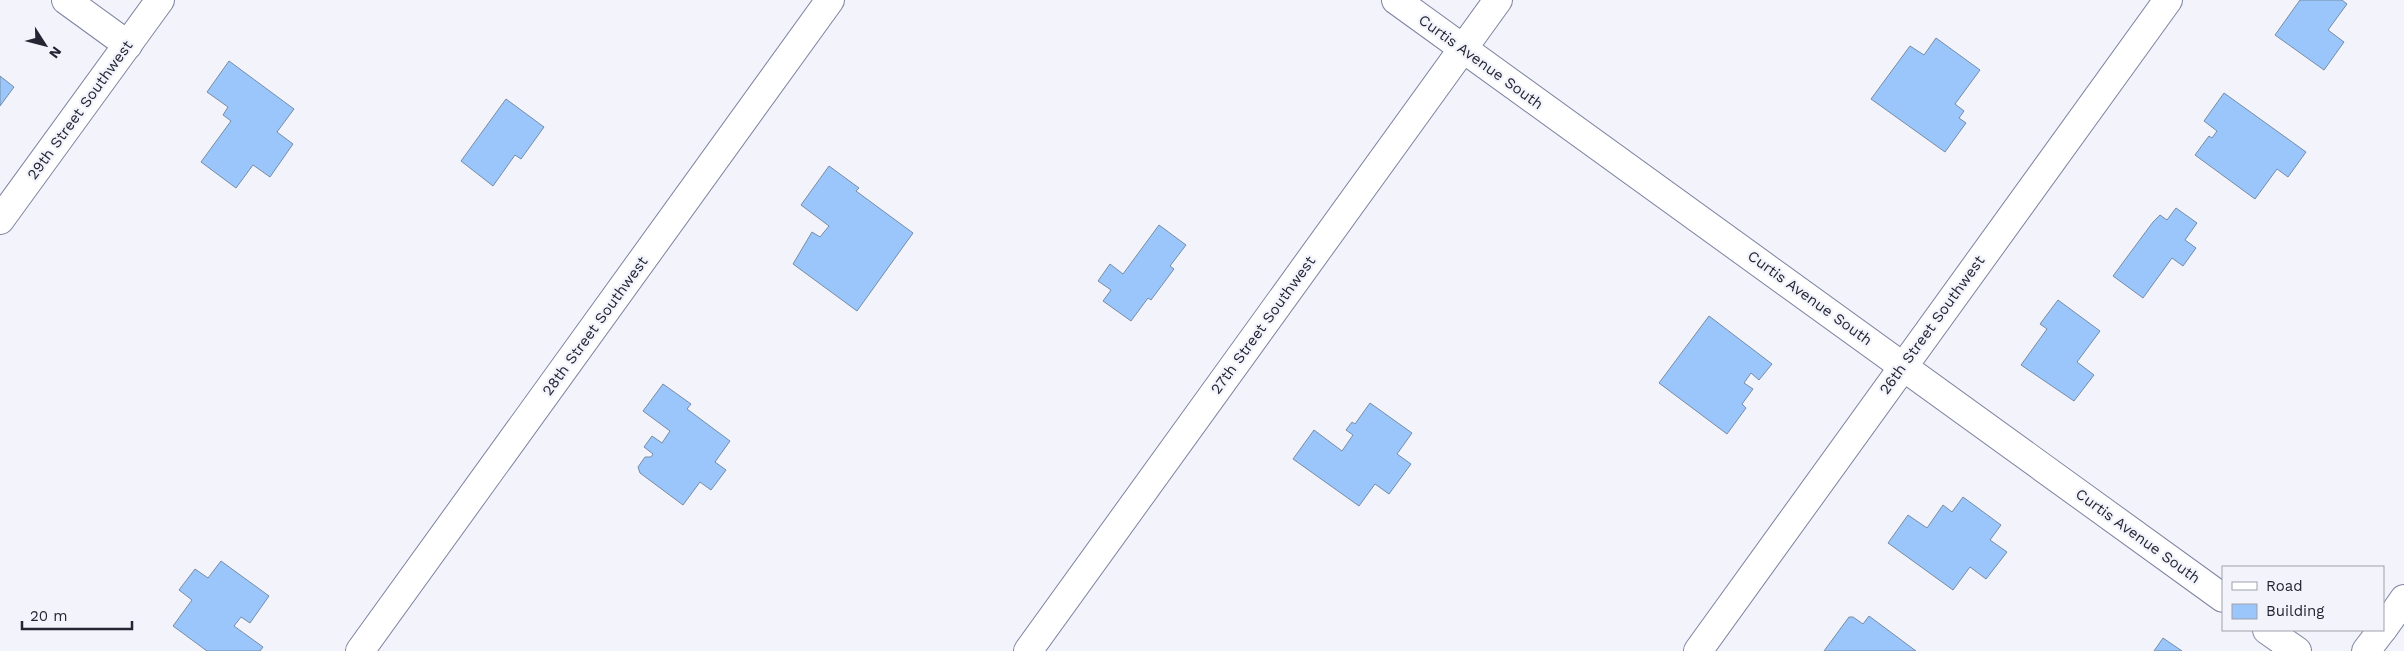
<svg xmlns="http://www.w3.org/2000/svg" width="2404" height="651" font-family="'Work Sans',sans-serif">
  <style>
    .building { fill: #9ac6fb; stroke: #768ca6 }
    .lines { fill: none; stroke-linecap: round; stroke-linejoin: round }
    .street-casing { stroke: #7d83a1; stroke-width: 30 }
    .street { stroke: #fff; stroke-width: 28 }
    .labels { text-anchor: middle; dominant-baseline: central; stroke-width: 4.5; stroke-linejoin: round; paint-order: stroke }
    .street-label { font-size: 15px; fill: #232532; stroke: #f3f4fb }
  </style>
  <rect width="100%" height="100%" fill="#f3f4fb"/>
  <!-- building -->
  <g class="building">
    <polygon points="2300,0 2342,0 2347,4 2328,30 2344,42 2324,70 2275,35"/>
    <polygon points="1936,38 1980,70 1955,104 1964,111 1959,118 1966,123 1945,152 1871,99 1910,46 1924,55"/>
    <polygon points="229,61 294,109 277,132 293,144 270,177 253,165 236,188 201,162 231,121 223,115 228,107 207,92"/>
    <polygon points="0,76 14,87 0,106"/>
    <polygon points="2224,93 2306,152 2288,177 2277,169 2255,199 2195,155 2209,136 2212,138 2217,131 2204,121"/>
    <polygon points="506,99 544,127 521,159 515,155 493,186 461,161"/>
    <polygon points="829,166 859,188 856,191 913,233 857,311 793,264 812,232 820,237 829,226 801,205"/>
    <polygon points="2176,208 2197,223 2185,240 2196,248 2183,266 2172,258 2143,298 2113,276 2153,222 2160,215 2167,220"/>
    <polygon points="1159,225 1186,245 1170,266 1174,269 1151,300 1148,298 1131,321 1103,301 1111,290 1098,281 1110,264 1123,274"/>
    <polygon points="2058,300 2100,331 2077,362 2094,375 2074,401 2021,365 2047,329 2040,324"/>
    <polygon points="1709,316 1772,364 1759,380 1751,373 1744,383 1753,389 1742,404 1746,408 1727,434 1659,383"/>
    <polygon points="663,384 691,404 687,409 730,441 715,462 726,470 711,490 700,482 683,505 640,473 638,467 645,457 651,457 653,454 644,447 652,436 662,443 670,431 643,411"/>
    <polygon points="1370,403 1412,433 1397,454 1411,464 1389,494 1375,484 1359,506 1293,459 1314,430 1342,451 1353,435 1346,430 1352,422 1355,424"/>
    <polygon points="1963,497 2001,525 1990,540 2007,552 1986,579 1970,567 1953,590 1888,543 1908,515 1927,528 1943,505 1952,512"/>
    <polygon points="221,561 269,596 250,623 241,617 234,626 263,647 260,651 207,651 173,626 192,600 179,590 195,569 208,578"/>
    <polygon points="1869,616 1916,651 1824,651 1849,617 1853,617 1863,624"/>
    <polygon points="2163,638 2182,651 2154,651"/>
  </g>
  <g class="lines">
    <!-- street casing -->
    <g class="street-casing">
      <g id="street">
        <polyline points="66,0 128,45"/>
        <polyline points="1396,0 2223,598"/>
        <polyline points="0,220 160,0"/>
        <polyline points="2383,629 2404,599"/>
        <polyline points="2267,630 2297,651"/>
        <polyline points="360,651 830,0"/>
        <polyline points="1028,651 1498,0"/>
        <polyline points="1698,651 2168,0"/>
        <polyline points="2366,651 2382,630"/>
      </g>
    </g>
    <!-- street -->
    <use href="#street" class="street"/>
  </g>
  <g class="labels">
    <!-- street labels -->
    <g class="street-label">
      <text transform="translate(1481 62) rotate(36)">Curtis Avenue South</text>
      <text transform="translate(80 110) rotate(-54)">29th Street Southwest</text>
      <text transform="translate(1810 298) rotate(36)">Curtis Avenue South</text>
      <text transform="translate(1263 325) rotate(-54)">27th Street Southwest</text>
      <text transform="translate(1932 325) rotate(-54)">26th Street Southwest</text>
      <text transform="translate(595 326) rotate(-54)">28th Street Southwest</text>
      <text transform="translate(2138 536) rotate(36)">Curtis Avenue South</text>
    </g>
  </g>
  <!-- legend -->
  <rect x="2222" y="566" width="162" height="65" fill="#f3f4fb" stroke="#a0a1ab"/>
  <rect x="2232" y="582" width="25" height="8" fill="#ffffff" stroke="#a0a1ab"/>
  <text x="2266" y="591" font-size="15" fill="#232532">Road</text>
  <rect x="2232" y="604" width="25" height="15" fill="#9ac6fb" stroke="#a0a1ab"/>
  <text x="2266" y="616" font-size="15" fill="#232532">Building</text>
  <!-- north arrow -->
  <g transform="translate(45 45) rotate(126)" stroke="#f3f4fb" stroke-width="4" paint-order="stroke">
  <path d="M0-4L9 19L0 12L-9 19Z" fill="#232532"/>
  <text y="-8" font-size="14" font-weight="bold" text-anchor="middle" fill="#232532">N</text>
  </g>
  <!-- scale -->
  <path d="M22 621v8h110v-8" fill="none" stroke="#232532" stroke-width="2.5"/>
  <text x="30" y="621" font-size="15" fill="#232532" stroke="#f3f4fb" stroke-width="4" paint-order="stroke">20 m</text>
</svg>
